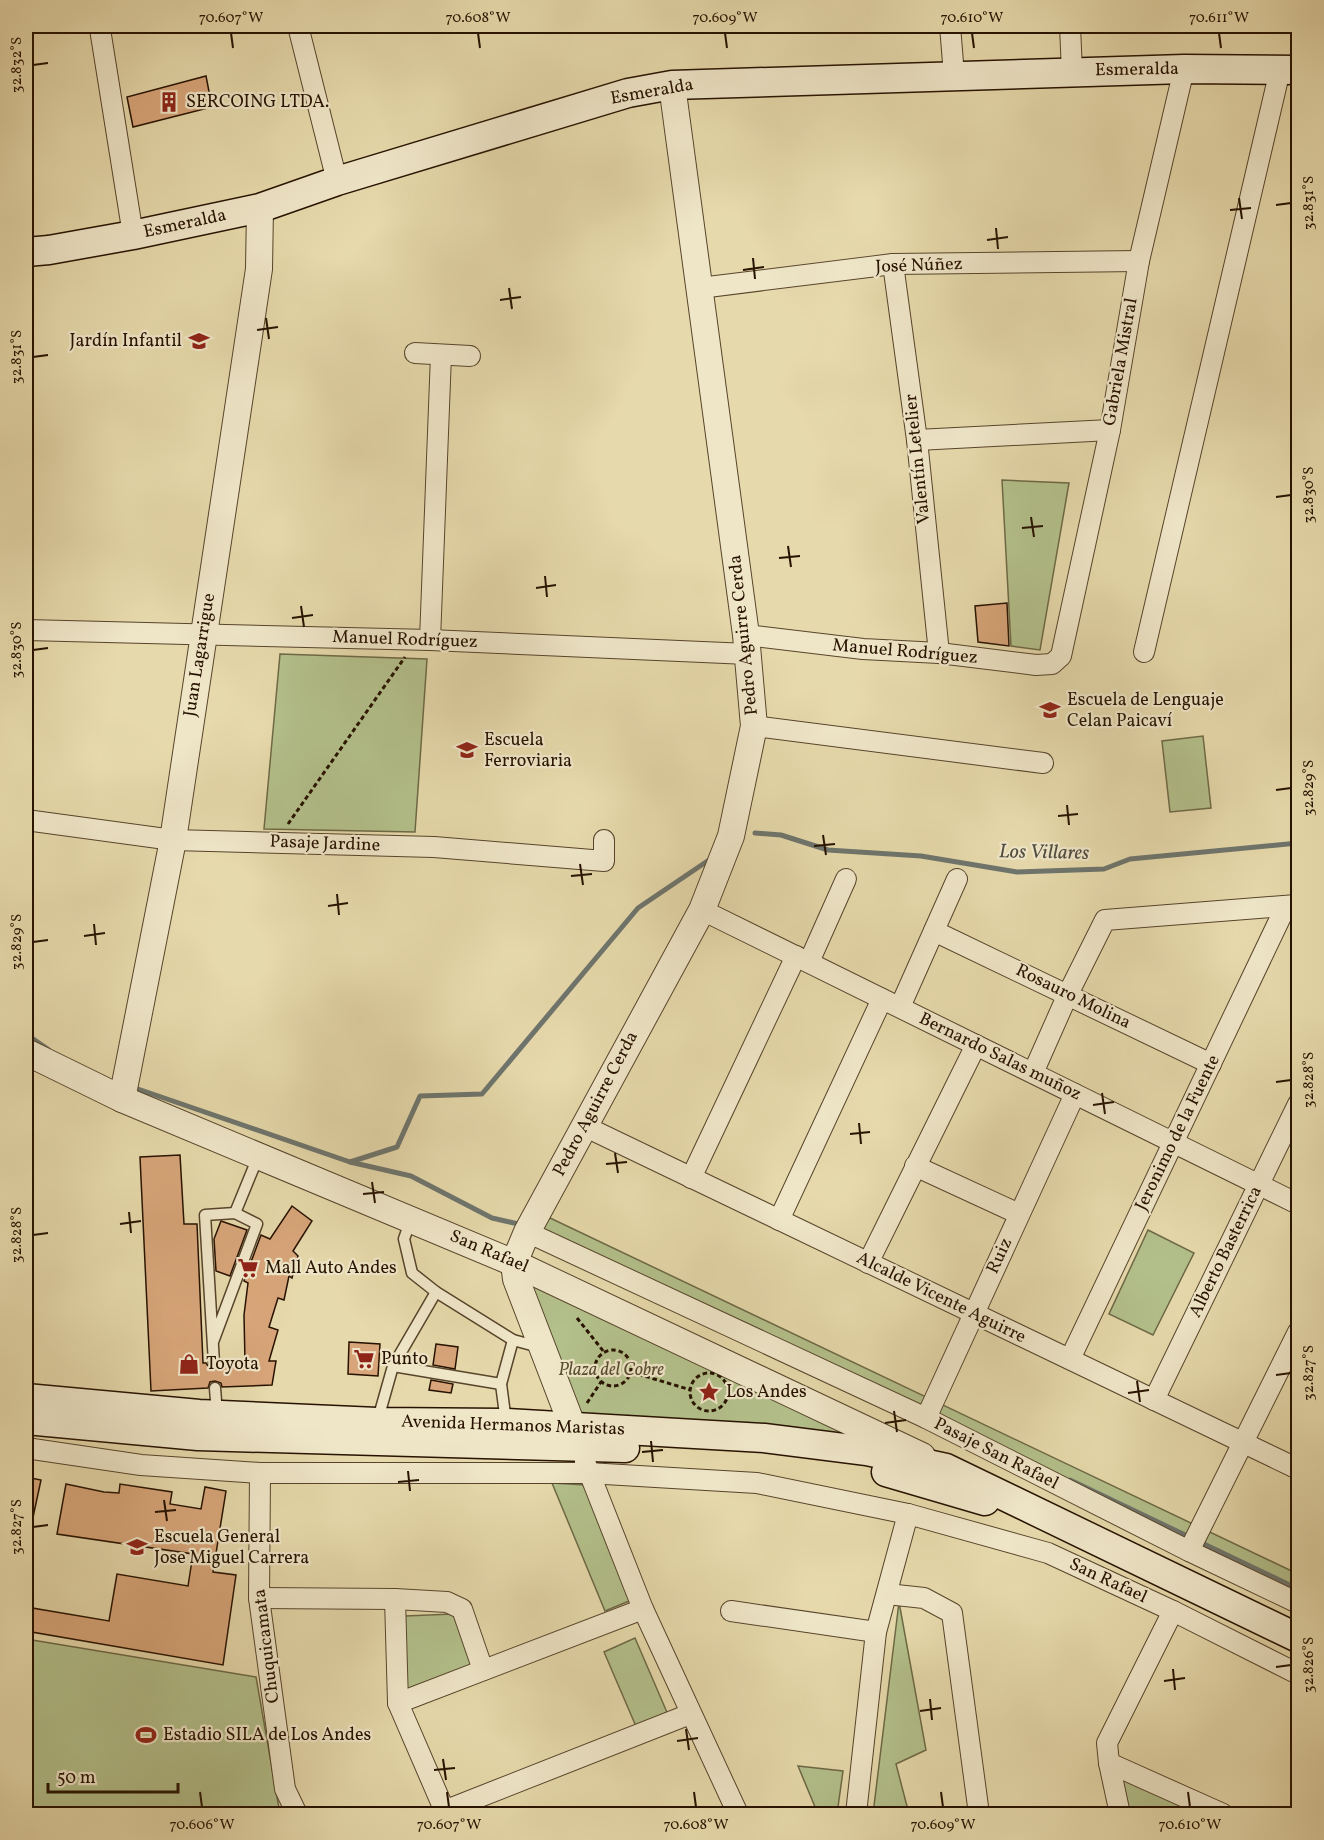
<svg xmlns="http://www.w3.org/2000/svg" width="1324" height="1840" font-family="Vollkorn,serif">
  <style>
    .green { fill: #b3c08b; stroke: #6d6946; stroke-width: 1.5 }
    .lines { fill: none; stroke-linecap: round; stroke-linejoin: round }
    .stream { stroke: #6e756d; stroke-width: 5 }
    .building { fill: #d7a579; stroke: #271200; stroke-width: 1.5 }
    .service-casing { stroke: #57442b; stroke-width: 13 }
    .minor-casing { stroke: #57442b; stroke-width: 22 }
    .tertiary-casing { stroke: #57442b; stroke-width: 28 }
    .secondary-casing { stroke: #271200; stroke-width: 31 }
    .path { stroke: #271200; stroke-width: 3; stroke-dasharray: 4.5 3; stroke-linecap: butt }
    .service { stroke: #efe6c8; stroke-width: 10 }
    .minor { stroke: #efe6c8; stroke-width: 20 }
    .tertiary { stroke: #efe6c8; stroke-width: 26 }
    .secondary { stroke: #efe6c8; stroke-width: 28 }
    .ticks { fill: none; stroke: #271200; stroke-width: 2 }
    .labels { text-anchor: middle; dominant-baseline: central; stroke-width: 4.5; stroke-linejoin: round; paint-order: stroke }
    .street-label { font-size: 18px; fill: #271200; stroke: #efe6c8 }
    .poi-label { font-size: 18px; fill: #271200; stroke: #efe6c8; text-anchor: start }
    .park-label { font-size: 18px; font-style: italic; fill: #584f31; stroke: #efe6c8 }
    .water-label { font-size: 20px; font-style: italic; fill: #504c40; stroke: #efe6c8 }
    .neatline { fill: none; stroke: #271200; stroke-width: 2 }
    .ticks-label { font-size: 15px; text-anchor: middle; fill: #271200 }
  </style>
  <rect width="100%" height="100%" fill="#e6d9ab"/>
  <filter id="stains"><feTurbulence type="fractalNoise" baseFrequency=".00333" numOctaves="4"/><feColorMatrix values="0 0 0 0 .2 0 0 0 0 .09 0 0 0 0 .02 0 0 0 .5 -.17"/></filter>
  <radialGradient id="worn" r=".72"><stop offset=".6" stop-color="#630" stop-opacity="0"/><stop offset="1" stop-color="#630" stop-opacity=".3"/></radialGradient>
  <!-- green -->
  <g class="green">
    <polygon points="1002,480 1069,483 1040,650 1011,646"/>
    <polygon points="280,654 427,659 415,832 264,829"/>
    <polygon points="1203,736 1211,808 1170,812 1162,741"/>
    <polygon points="548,1217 1298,1574 1298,1589 542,1229"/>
    <polygon points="1148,1230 1194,1253 1153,1335 1109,1314"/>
    <polygon points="523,1278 869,1439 577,1416"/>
    <polygon points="552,1483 586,1485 634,1599 605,1611"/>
    <polygon points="899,1602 926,1750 896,1764 909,1814 873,1814"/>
    <polygon points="453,1614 472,1665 403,1693 405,1616"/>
    <polygon points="635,1638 669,1717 638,1731 604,1652"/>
    <polygon points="26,1639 256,1677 280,1814 26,1814"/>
    <polygon points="798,1766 843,1771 837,1814 818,1814"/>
    <polygon points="1119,1775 1197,1814 1128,1814"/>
  </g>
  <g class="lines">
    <!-- stream -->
    <g class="stream">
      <polyline points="755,833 781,835 828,850 921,856 1017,872 1104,869 1130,859 1298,843"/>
      <polyline points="26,1034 49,1050"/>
      <polyline points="132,1087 350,1162 397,1147 420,1096 482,1094 638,908 709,860"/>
      <polyline points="350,1162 411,1176 492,1218 523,1225"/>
      <polyline points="1070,1480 1298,1589"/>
    </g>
  </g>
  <!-- building -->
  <g class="building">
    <polygon points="206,76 212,107 133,127 127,97"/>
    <polygon points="1007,603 1009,646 978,642 975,606"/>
    <polygon points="180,1155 184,1224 197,1224 203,1363 206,1363 211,1370 219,1369 221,1363 245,1362 244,1315 248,1283 244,1281 261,1235 270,1239 292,1206 312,1221 293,1251 298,1256 292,1278 289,1276 284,1300 278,1298 269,1327 278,1330 269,1361 276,1361 272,1385 222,1387 221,1383 215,1381 210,1382 208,1388 151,1391 140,1157"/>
    <polygon points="221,1221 247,1230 230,1276 216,1271 214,1239"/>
    <polygon points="349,1342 380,1344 378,1376 348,1374"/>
    <polygon points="436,1344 458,1347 455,1369 433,1365"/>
    <polygon points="431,1380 453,1384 451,1393 429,1390"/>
    <polygon points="26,1477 41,1480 32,1522 26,1522"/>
    <polygon points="66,1484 104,1492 119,1493 120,1484 172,1492 170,1504 201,1509 205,1487 226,1491 213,1572 236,1575 223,1665 26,1631 26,1607 109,1621 117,1574 188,1586 193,1554 57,1534"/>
  </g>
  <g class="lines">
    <!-- service casing -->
    <g class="service-casing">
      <g id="service">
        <polyline points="235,1213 258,1157"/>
        <polyline points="411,1219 404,1239 412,1273 436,1292 513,1340 539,1347"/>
        <polyline points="213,1342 257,1224 235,1213 205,1215 214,1363"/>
        <polyline points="393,1366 501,1384"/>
        <polyline points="215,1388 217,1414"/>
        <polyline points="378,1419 393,1366 436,1292"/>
        <polyline points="506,1422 501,1384 513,1340"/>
      </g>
    </g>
    <!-- minor casing -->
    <g class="minor-casing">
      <g id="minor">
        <polyline points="298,26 337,181"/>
        <polyline points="950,26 954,75"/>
        <polyline points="1070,26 1072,72"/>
        <polyline points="100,29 133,235"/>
        <polyline points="893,264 917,440 939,653"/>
        <polyline points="700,288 893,264 1139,261"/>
        <polyline points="415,353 470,356"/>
        <polyline points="917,440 1110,430"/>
        <polyline points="26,630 430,640 748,654"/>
        <polyline points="746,635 863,649 939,653 1036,665 1052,664 1061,656 1110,430 1139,261 1184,69"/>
        <polyline points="430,640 441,355"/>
        <polyline points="1144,652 1280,70"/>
        <polyline points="754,726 1043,763"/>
        <polyline points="26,820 173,840 434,847 604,861 604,840"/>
        <polyline points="702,910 1298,1204"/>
        <polyline points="934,931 1211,1064"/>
        <polyline points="809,962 846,879"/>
        <polyline points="900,1007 957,879"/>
        <polyline points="1033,1073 1068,994 1105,920 1296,905"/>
        <polyline points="584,1126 1298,1469"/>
        <polyline points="915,1166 1019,1214"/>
        <polyline points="691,1178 796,956"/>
        <polyline points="779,1220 882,999"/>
        <polyline points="527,1232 926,1418 1189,1551 1298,1603"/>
        <polyline points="868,1263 976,1045"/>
        <polyline points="1070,1359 1286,906"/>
        <polyline points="1154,1400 1298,1104"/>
        <polyline points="926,1418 1075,1094"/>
        <polyline points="26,1448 141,1465 260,1473 588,1473 757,1483 908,1514 1048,1553 1173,1611 1298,1674"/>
        <polyline points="585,1462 643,1609 738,1814"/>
        <polyline points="260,1473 259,1598 285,1789 297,1814"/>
        <polyline points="1189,1551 1298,1332"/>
        <polyline points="887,1594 924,1598 952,1613 979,1814"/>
        <polyline points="259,1598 395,1599 447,1602 462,1609 483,1670"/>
        <polyline points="395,1599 398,1703 446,1814"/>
        <polyline points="731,1611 876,1632"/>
        <polyline points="398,1703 643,1609"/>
        <polyline points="1109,1763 1223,1814"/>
        <polyline points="444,1811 690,1714"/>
        <polyline points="856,1814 876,1632 908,1514"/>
        <polyline points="1120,1814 1109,1763 1107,1743 1173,1611"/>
      </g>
    </g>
    <!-- tertiary casing -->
    <g class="tertiary-casing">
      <g id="tertiary">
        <polyline points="26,1052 122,1099 514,1263 922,1456"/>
        <polyline points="122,1099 173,840 259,269 260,208"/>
        <polyline points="579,1443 516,1279 514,1263 527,1232 702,910 731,836 754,726 746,635 672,85"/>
      </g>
    </g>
    <!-- secondary casing -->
    <g class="secondary-casing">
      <g id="secondary">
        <polyline points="26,252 49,250 133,235 260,208 337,181 628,93 672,85 1184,69 1298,70"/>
        <polyline points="26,1398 199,1414 377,1422 506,1423 764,1438 867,1451 946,1468 1298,1638"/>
        <polyline points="26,1420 198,1436 625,1448"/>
        <polyline points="886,1472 985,1501"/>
      </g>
    </g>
    <!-- path -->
    <g class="path">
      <polyline points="288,824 405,657"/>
      <polyline points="577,1318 604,1352"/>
      <circle cx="613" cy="1368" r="18"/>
      <polyline points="631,1372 691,1390"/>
      <circle cx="709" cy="1392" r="19"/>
      <polyline points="587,1403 601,1382"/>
    </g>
    <!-- service -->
    <use href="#service" class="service"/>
    <!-- minor -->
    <use href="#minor" class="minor"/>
    <!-- tertiary -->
    <use href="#tertiary" class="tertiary"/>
    <!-- secondary -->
    <use href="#secondary" class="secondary"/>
  </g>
  <!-- ticks -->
  <path class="ticks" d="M231 33 233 48M478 33 480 48M725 33 727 48M972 33 974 48M1219 33 1221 48M33 65 48 63M1239 198 1242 219M1276 205 1291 203M1230 210 1251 208M996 228 998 249M987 240 1008 237M753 258 755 279M743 270 764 267M509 288 512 309M500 300 521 297M266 318 269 339M257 330 278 327M33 357 48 355M1276 497 1291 495M1031 517 1034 537M1022 528 1043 526M788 546 791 567M779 558 800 556M545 576 547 597M536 588 556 585M301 606 304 627M292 618 313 615M33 650 48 648M1276 790 1291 788M1067 805 1069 825M1058 816 1078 814M823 835 826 855M814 846 835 844M580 864 583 885M571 876 592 874M337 894 339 915M328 906 348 903M94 924 96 945M84 936 105 933M33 942 48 940M1276 1082 1291 1080M1102 1093 1105 1114M1093 1105 1114 1102M859 1123 861 1144M850 1134 870 1132M615 1153 618 1173M606 1164 627 1162M372 1182 375 1203M363 1194 384 1192M129 1212 131 1233M120 1224 141 1221M33 1235 48 1233M1276 1375 1291 1373M1137 1381 1140 1402M1128 1393 1149 1390M894 1411 897 1432M885 1423 906 1420M651 1441 653 1462M642 1452 663 1450M408 1471 410 1491M398 1482 419 1480M164 1500 167 1521M155 1512 176 1510M33 1527 48 1525M1276 1667 1291 1665M1173 1669 1175 1690M1164 1681 1185 1678M930 1699 932 1720M920 1711 941 1708M686 1729 689 1750M677 1741 698 1738M443 1759 446 1780M434 1770 455 1768M200 1792 202 1807M447 1792 449 1807M694 1792 696 1807M941 1792 943 1807M1188 1792 1190 1807"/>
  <!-- icons -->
  <defs>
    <g id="building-bare" transform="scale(1.62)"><path d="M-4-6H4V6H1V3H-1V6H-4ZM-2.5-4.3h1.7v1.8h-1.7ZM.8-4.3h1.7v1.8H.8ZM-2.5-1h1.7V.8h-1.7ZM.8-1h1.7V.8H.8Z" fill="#8f2418" stroke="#efe6c8" stroke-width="2.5" paint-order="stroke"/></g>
    <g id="school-bare" transform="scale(1.62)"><path d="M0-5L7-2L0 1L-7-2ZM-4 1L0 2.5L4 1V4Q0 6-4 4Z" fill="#8f2418" stroke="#efe6c8" stroke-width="2.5" paint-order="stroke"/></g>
    <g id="supermarket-bare" transform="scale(1.62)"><path d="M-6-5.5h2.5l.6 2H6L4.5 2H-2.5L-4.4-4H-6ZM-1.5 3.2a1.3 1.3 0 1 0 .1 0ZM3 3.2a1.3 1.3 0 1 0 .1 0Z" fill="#8f2418" stroke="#efe6c8" stroke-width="2.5" paint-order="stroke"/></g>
    <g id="shop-bare" transform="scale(1.62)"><path d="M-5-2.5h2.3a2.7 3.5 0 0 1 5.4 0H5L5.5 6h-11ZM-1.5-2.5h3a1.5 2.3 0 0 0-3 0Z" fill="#8f2418" stroke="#efe6c8" stroke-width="2.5" paint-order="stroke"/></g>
    <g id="sight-bare" transform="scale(1.62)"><path d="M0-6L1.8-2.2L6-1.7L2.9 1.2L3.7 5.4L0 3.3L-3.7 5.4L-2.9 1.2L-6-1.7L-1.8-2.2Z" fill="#8f2418" stroke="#efe6c8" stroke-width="2.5" paint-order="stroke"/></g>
    <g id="stadium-bare" transform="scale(1.62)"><path d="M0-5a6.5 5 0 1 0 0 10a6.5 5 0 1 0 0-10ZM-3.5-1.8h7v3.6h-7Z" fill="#8f2418" stroke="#efe6c8" stroke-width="2.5" paint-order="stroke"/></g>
  </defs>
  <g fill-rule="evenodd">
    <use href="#building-bare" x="169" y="102"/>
    <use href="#school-bare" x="199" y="341"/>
    <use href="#school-bare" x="1050" y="710"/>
    <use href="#school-bare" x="467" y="750"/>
    <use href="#supermarket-bare" x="248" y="1268"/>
    <use href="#supermarket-bare" x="364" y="1359"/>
    <use href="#shop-bare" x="189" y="1364"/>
    <use href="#sight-bare" x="709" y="1392"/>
    <use href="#school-bare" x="137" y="1547"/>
    <use href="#stadium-bare" x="146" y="1735"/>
  </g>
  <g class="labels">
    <!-- street labels -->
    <g class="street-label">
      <text transform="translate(1137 70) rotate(-1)">Esmeralda</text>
      <text transform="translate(652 92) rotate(-10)">Esmeralda</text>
      <text transform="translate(185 224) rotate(-12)">Esmeralda</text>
      <text transform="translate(919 266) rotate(-2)">José Núñez</text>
      <text transform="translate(1121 362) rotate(-80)">Gabriela Mistral</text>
      <text transform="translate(918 459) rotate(-96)">Valentín Letelier</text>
      <text transform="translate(744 635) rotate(-96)">Pedro Aguirre Cerda</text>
      <text transform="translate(405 640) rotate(2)">Manuel Rodríguez</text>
      <text transform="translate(905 652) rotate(5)">Manuel Rodríguez</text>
      <text transform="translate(200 655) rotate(-81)">Juan Lagarrigue</text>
      <text transform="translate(325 844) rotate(2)">Pasaje Jardine</text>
      <text transform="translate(1073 997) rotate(26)">Rosauro Molina</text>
      <text transform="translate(1000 1057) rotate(26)">Bernardo Salas muñoz</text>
      <text transform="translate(596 1104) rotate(-62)">Pedro Aguirre Cerda</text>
      <text transform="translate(1178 1133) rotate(-64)">Jeronimo de la Fuente</text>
      <text transform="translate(489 1252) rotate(23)">San Rafael</text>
      <text transform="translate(1226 1252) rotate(-64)">Alberto Basterrica</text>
      <text transform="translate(1000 1256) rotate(-65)">Ruiz</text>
      <text transform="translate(941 1298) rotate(26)">Alcalde Vicente Aguirre</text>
      <text transform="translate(513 1426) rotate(2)">Avenida Hermanos Maristas</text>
      <text transform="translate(996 1454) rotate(27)">Pasaje San Rafael</text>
      <text transform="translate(1108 1581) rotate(25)">San Rafael</text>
      <text transform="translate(267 1646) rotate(-97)">Chuquicamata</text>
    </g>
    <!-- poi labels -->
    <g class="poi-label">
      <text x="186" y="102">SERCOING LTDA.</text>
      <text x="182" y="341" text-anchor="end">Jardín Infantil</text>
      <text x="1067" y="700">Escuela de Lenguaje<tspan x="1067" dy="21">Celan Paicaví</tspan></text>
      <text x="484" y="740">Escuela<tspan x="484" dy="21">Ferroviaria</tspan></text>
      <text x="265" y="1268">Mall Auto Andes</text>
      <text x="381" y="1359">Punto</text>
      <text x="206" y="1364">Toyota</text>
      <text x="726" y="1392">Los Andes</text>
      <text x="154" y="1537">Escuela General<tspan x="154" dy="21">Jose Miguel Carrera</tspan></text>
      <text x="163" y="1735">Estadio SILA de Los Andes</text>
    </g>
    <!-- park labels -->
    <g class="park-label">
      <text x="611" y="1370">Plaza del Cobre</text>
    </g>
    <!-- water labels -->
    <g class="water-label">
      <text transform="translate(1044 853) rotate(1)">Los Villares</text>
    </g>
  </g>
  <!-- margin -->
  <rect width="1324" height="1840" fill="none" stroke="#e6d9ab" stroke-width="66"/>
  <!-- scale -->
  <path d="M48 1783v9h130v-9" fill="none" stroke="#271200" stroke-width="3"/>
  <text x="57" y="1783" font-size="18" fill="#271200" stroke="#efe6c8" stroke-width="4.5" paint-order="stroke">50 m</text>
  <rect x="33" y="33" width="1258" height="1774" class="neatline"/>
  <g class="ticks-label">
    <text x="231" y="22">70.607°W</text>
    <text x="478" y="22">70.608°W</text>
    <text x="725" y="22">70.609°W</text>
    <text x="972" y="22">70.610°W</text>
    <text x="1219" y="22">70.611°W</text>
    <text transform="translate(16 65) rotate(-90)" y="5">32.832°S</text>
    <text transform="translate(1308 203) rotate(-90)" y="5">32.831°S</text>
    <text transform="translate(16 357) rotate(-90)" y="5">32.831°S</text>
    <text transform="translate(1308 495) rotate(-90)" y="5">32.830°S</text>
    <text transform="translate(16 650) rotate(-90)" y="5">32.830°S</text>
    <text transform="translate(1308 788) rotate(-90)" y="5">32.829°S</text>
    <text transform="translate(16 942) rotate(-90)" y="5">32.829°S</text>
    <text transform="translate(1308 1080) rotate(-90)" y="5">32.828°S</text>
    <text transform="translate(16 1235) rotate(-90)" y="5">32.828°S</text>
    <text transform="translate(1308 1373) rotate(-90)" y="5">32.827°S</text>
    <text transform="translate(16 1527) rotate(-90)" y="5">32.827°S</text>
    <text transform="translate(1308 1665) rotate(-90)" y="5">32.826°S</text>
    <text x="202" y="1829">70.606°W</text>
    <text x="449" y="1829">70.607°W</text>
    <text x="696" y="1829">70.608°W</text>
    <text x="943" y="1829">70.609°W</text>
    <text x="1190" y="1829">70.610°W</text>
  </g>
  <rect width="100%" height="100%" filter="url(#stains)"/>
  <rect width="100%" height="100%" fill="url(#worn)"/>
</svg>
